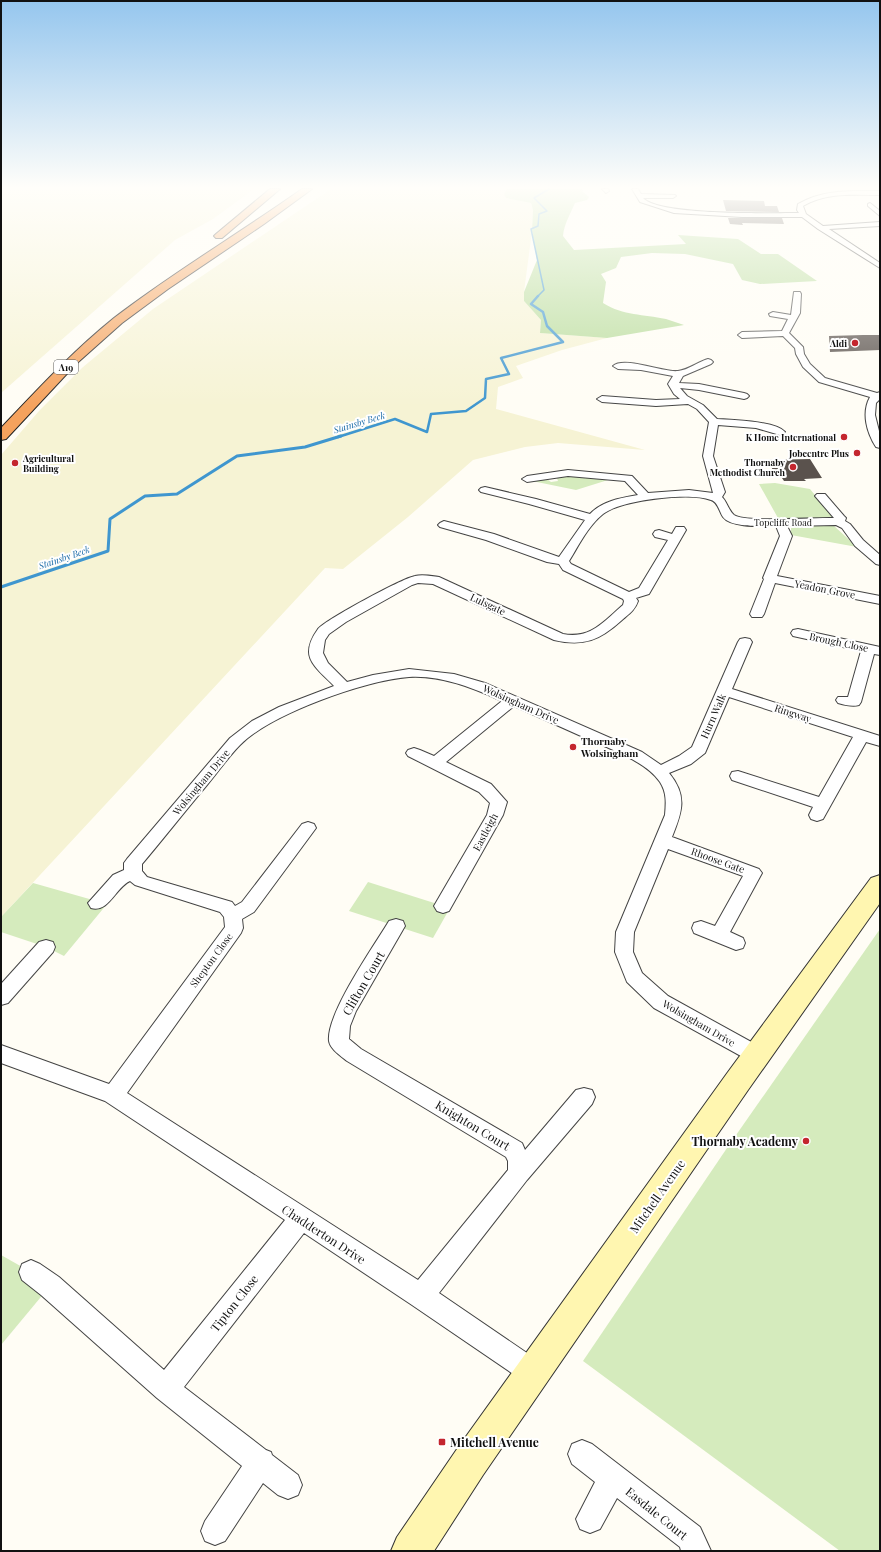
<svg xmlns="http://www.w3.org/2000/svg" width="881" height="1552" font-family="'Playfair Display',serif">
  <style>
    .farmland { fill: #f6f3d4 }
    .green { fill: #d5ebbd }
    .forest { fill: #b9dc9c }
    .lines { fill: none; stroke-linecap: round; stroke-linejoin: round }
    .stream-far2 { stroke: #3f96cf; stroke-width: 1.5 }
    .stream-far1 { stroke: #3f96cf; stroke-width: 2.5 }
    .stream { stroke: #3f96cf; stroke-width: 3 }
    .building { fill: #5a524d }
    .street-casing { stroke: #444; stroke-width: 2 }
    .secondary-casing { stroke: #333; stroke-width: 2 }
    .highway-casing { stroke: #222; stroke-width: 2 }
    .street { fill: #fff; fill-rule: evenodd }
    .secondary { fill: #fff6b0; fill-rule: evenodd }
    .highway { fill: #f5a25d; fill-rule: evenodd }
    .poi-dot { fill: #c4262e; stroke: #fff; stroke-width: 1.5 }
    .labels { text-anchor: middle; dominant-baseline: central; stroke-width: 4; stroke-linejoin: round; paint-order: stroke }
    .far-poi-label { font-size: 9px; font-weight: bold; fill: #111; stroke: #fff; text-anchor: end }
    .shield { fill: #fff; stroke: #585858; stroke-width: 1 }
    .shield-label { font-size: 9px; font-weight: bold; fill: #111 }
    .far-water-label { font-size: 9px; font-style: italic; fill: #1768a6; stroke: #fff }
    .far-street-label { font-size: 9px; fill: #111; stroke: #fff }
    .street-label { font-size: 10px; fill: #111; stroke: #fff }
    .poi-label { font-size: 10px; font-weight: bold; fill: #111; stroke: #fff; text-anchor: start }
    .near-street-label { font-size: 12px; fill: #111; stroke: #fff }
    .near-poi-label { font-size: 12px; font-weight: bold; fill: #111; stroke: #fff; text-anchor: end }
  </style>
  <rect width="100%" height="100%" fill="#fffdf5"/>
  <!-- farmland -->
  <g class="farmland">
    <polygon points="1,189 254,189 213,219 175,240 1,393"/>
    <polygon points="331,189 507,189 505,194 506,198 531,203 533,210 532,231 524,292 524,301 541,320 540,333 607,338 562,350 516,366 523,378 498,387 496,409 645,450 558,443 525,447 473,460 408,517 343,569 325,568 1,917 1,455 39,411 83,367 153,309"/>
  </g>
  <!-- green -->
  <g class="green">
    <polygon points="562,475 605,478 608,480 576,490 532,481 545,478 551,482 558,481 556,476"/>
    <polygon points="775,483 810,489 831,515 833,525 857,547 791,535 791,527 778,518 759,484"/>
    <polygon points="368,882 450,908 433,938 349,911"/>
    <polygon points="33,883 107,904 64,956 46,947 1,932 1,917"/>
    <polygon points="880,929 880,1551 840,1551 583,1361 727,1148"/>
    <polygon points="1,1255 31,1272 50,1286 1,1345"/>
  </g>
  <!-- forest -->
  <path class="forest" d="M507 189H582L583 192 589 197 587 200 575 203C570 215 564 224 563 236L574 250 686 244 678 235 738 239 761 254H778L817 281 760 284 742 280 733 264 685 254 652 253 621 257 616 268 601 274 606 282 603 303C624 316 643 314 666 319 672 321 678 323 684 325L607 338 540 333 541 320 524 301V292L537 260 532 231 533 210 531 203 506 198 504 194Z"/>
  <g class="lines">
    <!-- stream-far2 -->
    <polyline class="stream-far2" points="537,297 544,290 531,229 538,226 539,214 547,211 534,198 549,189"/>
    <!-- stream-far1 -->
    <polyline class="stream-far1" points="338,437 395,419 427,432 431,414 466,411 485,398 486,379 509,374 501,358 563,342 547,326 543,312 531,304 538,296"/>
    <!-- stream -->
    <polyline class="stream" points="1,587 108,551 110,519 145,496 177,494 237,456 305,447 341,436"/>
  </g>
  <!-- building -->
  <g class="building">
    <polygon points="723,200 764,201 765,206 777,206 779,212 726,211"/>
    <polygon points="728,218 782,218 784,224 742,223 743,225 730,224"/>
    <polygon points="863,335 880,335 880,350 830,352 829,336"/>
    <polygon points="810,459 822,478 804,479 806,481 784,481 780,475 776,475 767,460"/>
  </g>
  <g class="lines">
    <!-- street casing -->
    <g class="street-casing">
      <g id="street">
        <polygon points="602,189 608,189 609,191 606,193"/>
        <path d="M632 189H638L641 194 675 195 676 196 673 198H643C659 216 772 213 799 213L797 210 798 204C823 189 852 191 880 191V195C854 195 826 192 803 206L806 214 823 226 880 222V226L829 229 880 263V268L818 229 802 217H742L674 213 640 202Z"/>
        <polygon points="870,203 880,211 880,216 868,206 868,204"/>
        <path d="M794 292H800L801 294 800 313 789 333 803 347 804 354 810 364 825 378 877 393 880 392V399L876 403 875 415 880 435V448L876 447C867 433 861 413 870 397L819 382 803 367 796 354 795 348 783 336 742 338 738 335 742 332 782 331 788 319 770 316 769 314 773 312 791 315Z"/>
        <path d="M708 359 711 360 713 362 711 364 683 376 679 383 699 384 744 393 747 394 749 396 747 398 744 399 699 390 680 388 687 396 703 405 717 419C732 420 776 421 785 432L780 435 756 428 718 425 713 456 725 492 722 497C727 502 729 511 734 515 745 523 815 517 834 518L815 496 817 494H825L844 516 846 518 845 521 850 524 863 540 880 555V565L876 564 855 546 842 528 836 525 787 526 792 536 777 576 880 596V604L775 583 764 614 762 617H752L750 614 764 579 763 578 780 536 776 526C762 526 731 528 723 517 719 511 718 502 711 500 689 492 621 500 603 514 588 526 579 545 569 561L571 564 629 592 639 588 668 540 655 537 653 534 655 531 659 530 672 534 676 527H684L686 530 649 594 636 598 638 601C635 610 629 614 622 620 600 640 584 647 554 640L433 584 418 583 412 585 346 622 329 634 325 640 323 653 328 663 347 682 373 675 409 669 454 674 485 683 624 744 642 752 661 765 679 756 692 747 738 642 740 639 745 638 750 639 752 642 732 689 880 736V746L866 742 823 819 817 821 811 819 809 815 813 807 732 780 730 776 732 772 738 771 819 797 853 737 729 697 705 753 691 764 669 773C688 796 682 812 672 837L759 869 762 873 730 932 743 938 745 943 743 948 736 950 694 933 692 928 694 923 701 921 715 926 743 876 668 849 634 932 633 952 642 973 668 996 764 1049 767 1055 764 1061 757 1064 750 1061 654 1008 627 982 615 952 616 932 665 815C666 803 667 793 660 782 645 760 605 747 581 736 559 726 536 716 514 706L446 762 491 784 507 802 503 815 449 911 443 913 437 911 434 906 487 815 490 803 479 792 408 756 406 753 408 750 414 748 420 750 434 756 502 701C473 688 441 675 409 677 366 680 270 714 240 745 228 757 218 772 207 785 185 811 164 838 142 864V871L147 877 232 902 235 906 242 902 302 824 308 822 314 824 316 828 254 912 242 919 243 928 241 933 127 1093 418 1280 508 1170V1161L506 1157 347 1061C341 1056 330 1049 329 1041 326 1014 374 946 389 921L396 919 403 921 405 926 356 1011 350 1026 349 1039 361 1049 522 1143 525 1150 576 1090 584 1088 592 1090 595 1097 592 1104 527 1180 439 1293 543 1364 547 1373 543 1382 534 1386 525 1382 412 1305 304 1233 184 1387 266 1450 271 1452 272 1455 298 1475 302 1485 298 1495 288 1499 278 1495 263 1483 225 1541 215 1545 205 1541 201 1531 205 1521 242 1466 157 1398 41 1295 22 1280 19 1272 22 1264 31 1260 40 1264 59 1277 164 1370 285 1220 105 1101 1 1063V1045L109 1084 225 927 224 917 220 912 135 885 130 881C115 888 109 913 91 908L88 903 113 875 124 870V863L127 859 230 738 252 721 279 707 334 686C326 677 309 665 309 652 309 643 313 636 318 629 327 619 401 579 415 576 422 574 432 576 439 577L563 634C591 639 603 622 623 605L624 601 623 599 563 570 559 564 547 562 486 540 440 527 438 525 440 523 444 521 494 534 559 557 585 520 529 504 481 492 479 490 481 488 485 487 536 499 590 514C602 501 621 498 638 495L625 481 568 476 527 482 522 479 527 476 568 470 632 476 648 493 689 490 713 493 703 456 709 422 697 409 688 404 656 406 602 402 597 399 602 396 656 400 680 399 674 394 668 384 673 376 641 370 618 369 613 366C624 356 665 373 678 371 688 370 698 362 708 359Z"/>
        <path d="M798 629 880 647V655L874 654 861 702 859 705C852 707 845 705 838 703L836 700 838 697H848L861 651 793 636 791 633 793 630Z"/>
        <polygon points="46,940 53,942 55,947 53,952 8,1003 1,1005 1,984 39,942"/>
        <polygon points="582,1440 592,1444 700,1527 711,1551 681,1551 680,1547 617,1498 600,1529 590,1533 580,1529 576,1519 595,1482 572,1464 568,1454 572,1444"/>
      </g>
    </g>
    <!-- secondary casing -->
    <g class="secondary-casing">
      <polygon id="secondary" points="880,875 880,903 748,1090 483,1475 434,1551 391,1551 397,1537 457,1449 728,1072 871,878"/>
    </g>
    <!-- highway casing -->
    <g class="highway-casing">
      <g id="highway">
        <polygon points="270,189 280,189 222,238 216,238 214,236 216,234"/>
        <path d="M302 189H312L264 224 168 289 122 323 76 364 6 439 1 440V428C37 390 73 351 114 318 174 272 240 233 302 189Z"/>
      </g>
    </g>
    <!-- street -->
    <use href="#street" class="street"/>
    <!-- secondary -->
    <use href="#secondary" class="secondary"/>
    <!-- highway -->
    <use href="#highway" class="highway"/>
  </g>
  <!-- sky -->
  <linearGradient id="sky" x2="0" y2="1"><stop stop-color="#95c6ee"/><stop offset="0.46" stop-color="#fffefa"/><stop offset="1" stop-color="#fffefa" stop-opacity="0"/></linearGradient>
  <rect width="881" height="407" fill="url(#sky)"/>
  <!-- markers -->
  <g class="poi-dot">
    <circle cx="855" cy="343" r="4"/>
    <circle cx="844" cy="437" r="4"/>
    <circle cx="857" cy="453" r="4"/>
    <circle cx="15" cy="463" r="4"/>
    <circle cx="793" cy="467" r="4"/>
    <circle cx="573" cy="747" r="4"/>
    <circle cx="806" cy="1141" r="4"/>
    <rect x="438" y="1438" width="8" height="8" rx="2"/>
  </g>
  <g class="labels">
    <!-- far-poi labels -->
    <g class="far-poi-label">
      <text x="847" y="343">Aldi</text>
      <text x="836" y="437">K Home International</text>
      <text x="849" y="453">Jobcentre Plus</text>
      <text x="23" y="458" text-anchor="start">Agricultural<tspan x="23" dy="10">Building</tspan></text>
      <text x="785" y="462">Thornaby<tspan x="785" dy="10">Methodist Church</tspan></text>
    </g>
    <!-- shield labels -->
    <rect class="shield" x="54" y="360" width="24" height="14" rx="3"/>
    <g class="shield-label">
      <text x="66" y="367">A19</text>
    </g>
    <!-- far-water labels -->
    <g class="far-water-label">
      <text transform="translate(359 422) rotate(-17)">Stainsby Beck</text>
      <text transform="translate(64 557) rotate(-19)">Stainsby Beck</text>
    </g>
    <!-- far-street labels -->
    <g class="far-street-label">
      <text x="783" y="522">Topcliffe Road</text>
    </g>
    <!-- street labels -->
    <g class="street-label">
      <text transform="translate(825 589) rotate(11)">Yeadon Grove</text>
      <text transform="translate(488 604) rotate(25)">Lulsgate</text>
      <text transform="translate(839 642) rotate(12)">Brough Close</text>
      <text transform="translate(521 704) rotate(24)">Wolsingham Drive</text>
      <text transform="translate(793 713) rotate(18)">Ringway</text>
      <text transform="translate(713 716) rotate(-66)">Hurn Walk</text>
      <text transform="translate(201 782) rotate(-50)">Wolsingham Drive</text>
      <text transform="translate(485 832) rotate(-62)">Eastleigh</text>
      <text transform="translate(718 860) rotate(20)">Rhoose Gate</text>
      <text transform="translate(211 960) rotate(-54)">Shepton Close</text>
      <text transform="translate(699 1023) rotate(30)">Wolsingham Drive</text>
    </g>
    <!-- poi labels -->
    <g class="poi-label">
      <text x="581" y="741">Thornaby<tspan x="581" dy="12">Wolsingham</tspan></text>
    </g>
    <!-- near-street labels -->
    <g class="near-street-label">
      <text transform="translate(363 983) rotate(-60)">Clifton Court</text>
      <text transform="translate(473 1125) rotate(31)">Knighton Court</text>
      <text transform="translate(657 1196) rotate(-55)">Mitchell Avenue</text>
      <text transform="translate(324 1234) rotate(33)">Chadderton Drive</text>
      <text transform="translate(234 1303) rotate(-52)">Tipton Close</text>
      <text transform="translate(657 1513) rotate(39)">Easdale Court</text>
    </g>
    <!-- near-poi labels -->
    <g class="near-poi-label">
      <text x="798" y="1141">Thornaby Academy</text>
      <text x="450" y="1442" text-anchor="start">Mitchell Avenue</text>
    </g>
  </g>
  <!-- border -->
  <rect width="881" height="1552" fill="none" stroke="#111111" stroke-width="4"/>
</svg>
